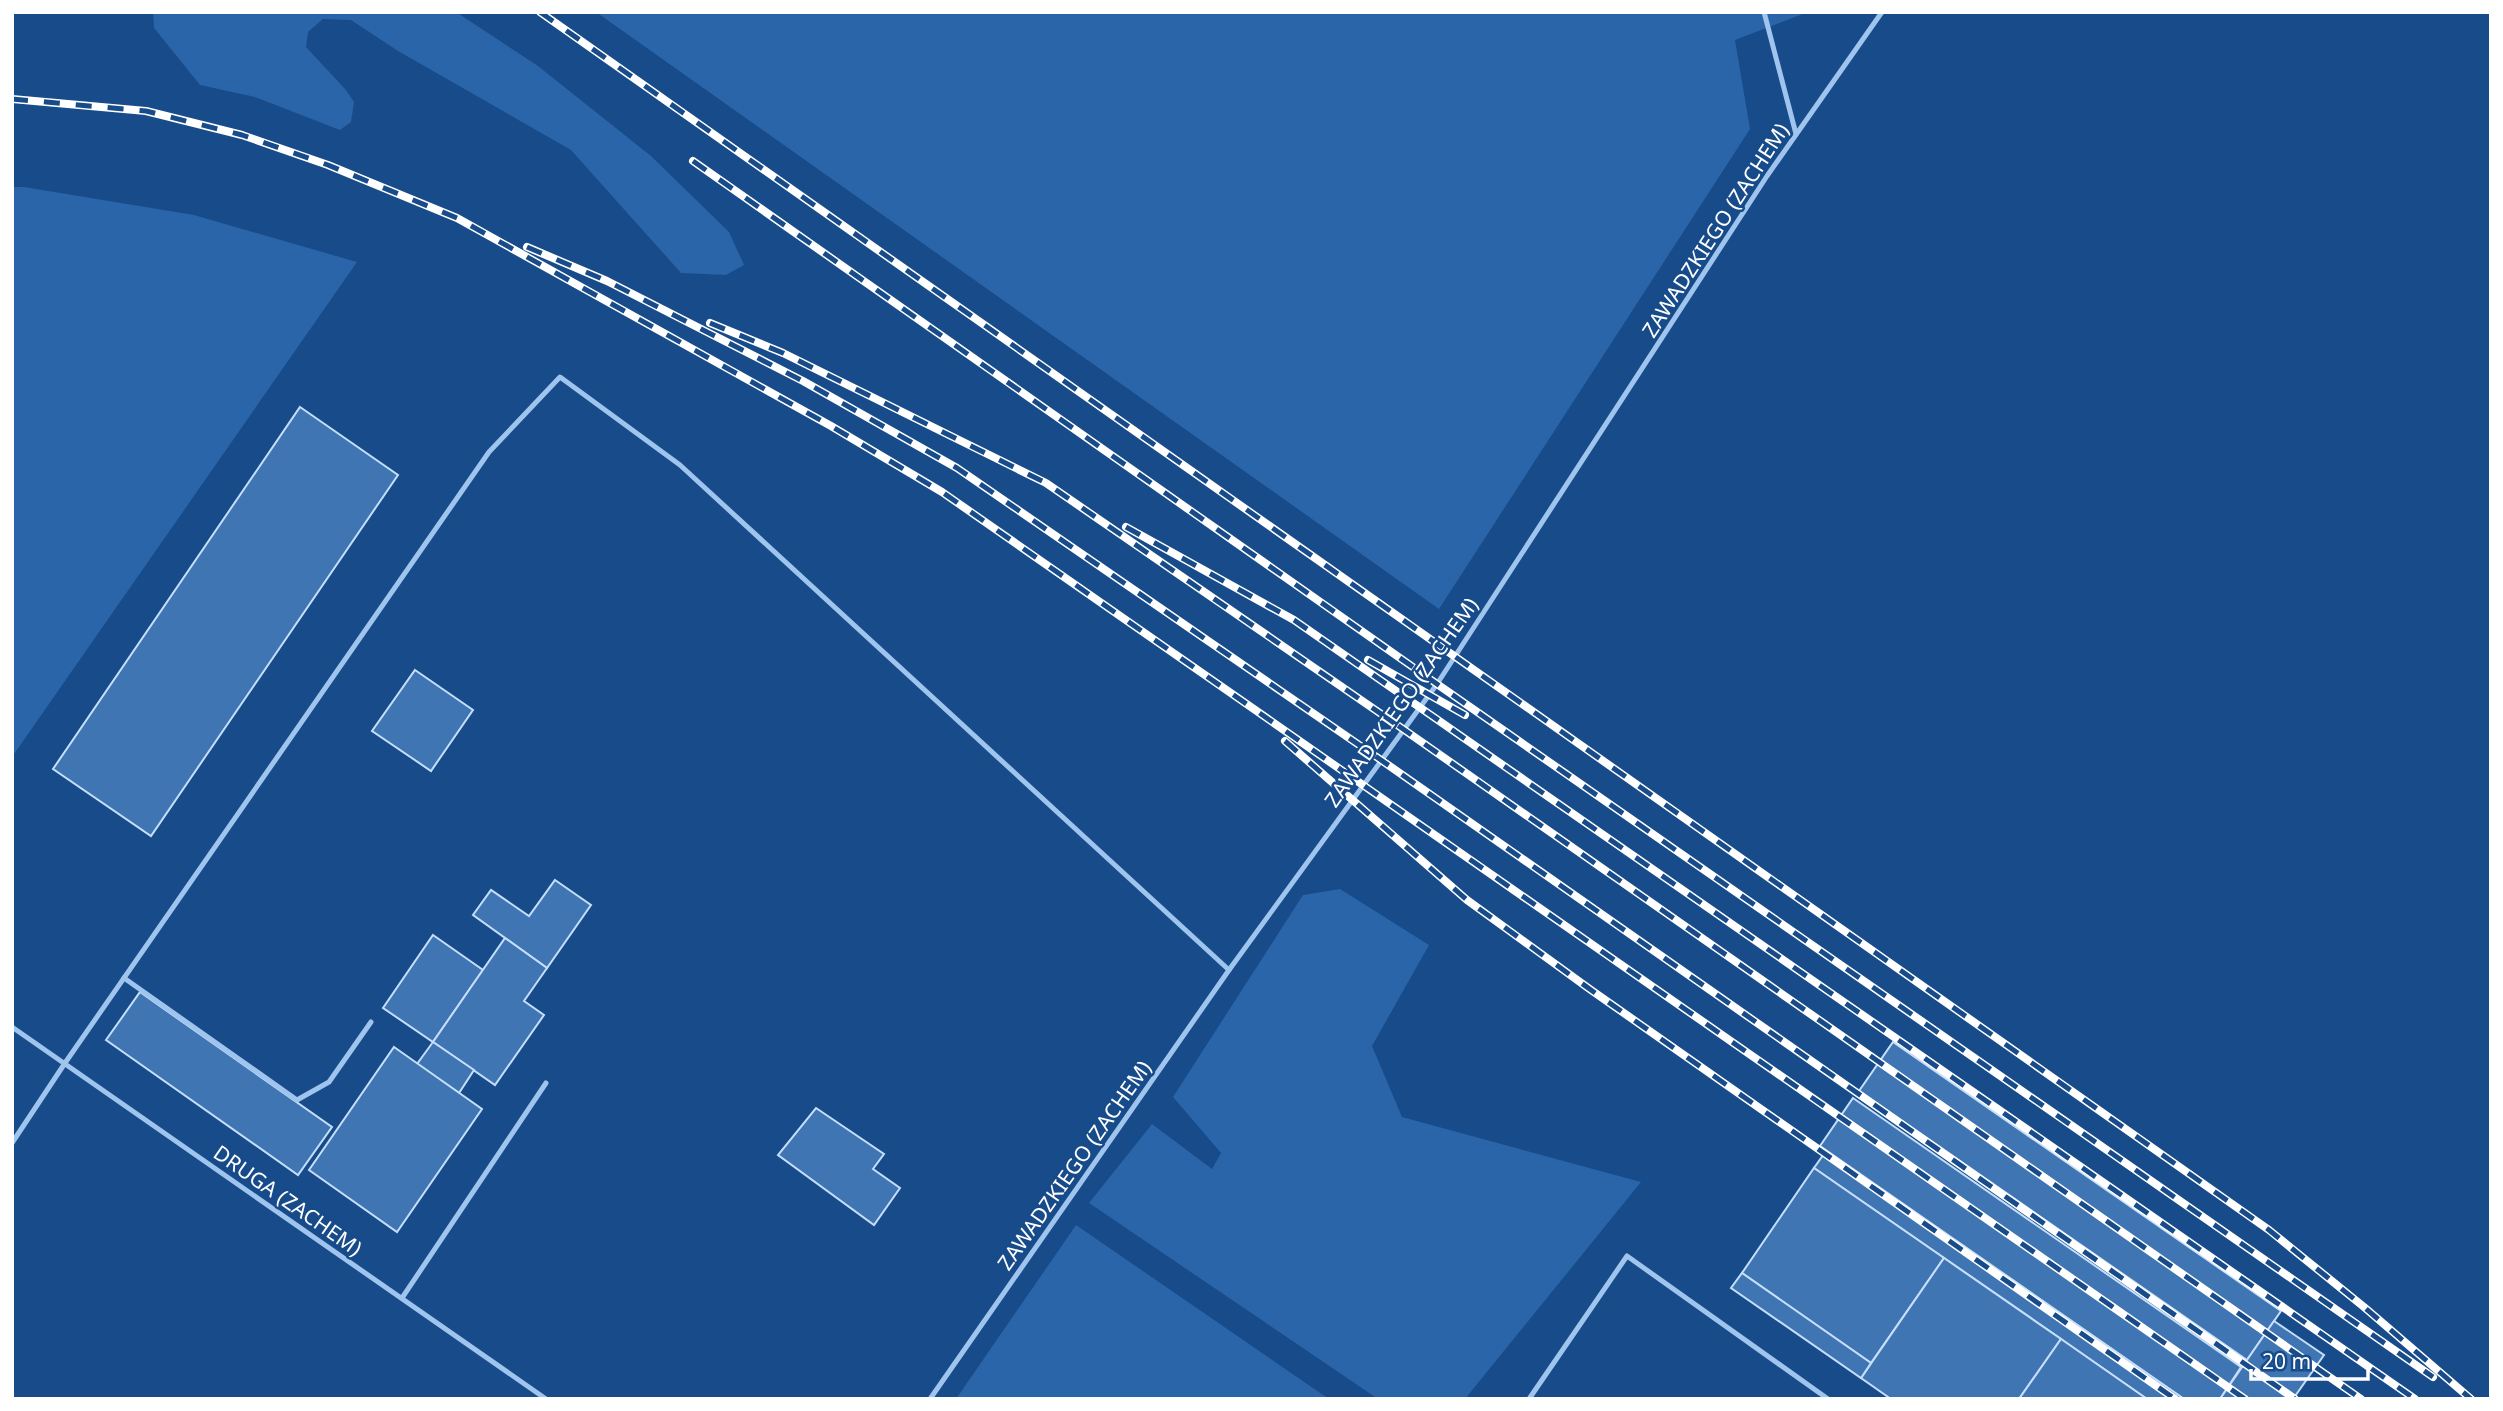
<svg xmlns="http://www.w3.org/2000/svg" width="2503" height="1411" font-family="'Noto Sans',sans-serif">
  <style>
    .green { fill: #2965a8 }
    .building { fill: #3f75b3; stroke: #c5defa; stroke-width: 2 }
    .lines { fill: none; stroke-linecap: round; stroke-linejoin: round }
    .lane { stroke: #9fc4ee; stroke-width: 5 }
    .rail-casing { stroke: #fff; stroke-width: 8 }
    .rail { stroke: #174b8a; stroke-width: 5; stroke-dasharray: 16; stroke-linecap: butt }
    .labels { text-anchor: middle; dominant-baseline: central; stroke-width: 5; stroke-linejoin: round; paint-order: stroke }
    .street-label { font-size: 21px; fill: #fff; stroke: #174b8a }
  </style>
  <rect width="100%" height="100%" fill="#174b8a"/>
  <!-- green -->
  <g class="green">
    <polygon points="153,12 456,12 538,66 651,156 729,232 744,265 726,275 681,273 571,150 398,51 351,20 323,19 308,32 306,47 346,90 354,102 351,122 340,130 255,97 200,85 154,28"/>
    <polygon points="596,12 1808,12 1735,40 1750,129 1439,609"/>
    <polygon points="12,187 24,187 194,215 357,262 12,757"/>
    <polygon points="1340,889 1429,945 1372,1046 1402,1117 1641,1182 1465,1399 1378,1399 1089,1203 1152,1124 1212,1169 1221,1153 1173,1097 1303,895"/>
    <polygon points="1076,1225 1329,1399 956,1399"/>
  </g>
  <!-- building -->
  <g class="building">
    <polygon points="300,407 398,475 151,836 53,769"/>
    <polygon points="415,670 473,710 431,771 372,731"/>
    <polygon points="555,880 591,905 547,968 473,915 491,890 529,916"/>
    <polygon points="433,935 483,970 433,1042 383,1008"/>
    <polygon points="505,938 547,968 524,1001 544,1015 495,1085 433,1042"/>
    <polygon points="140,992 332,1127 298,1175 106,1040"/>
    <polygon points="433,1042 474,1070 459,1093 417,1064"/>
    <polygon points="1893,1042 2281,1311 2247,1360 1859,1091"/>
    <polygon points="394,1047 482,1109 397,1232 309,1170"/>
    <polygon points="1853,1098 2241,1367 2220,1399 2184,1399 1820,1146"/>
    <polygon points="816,1108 884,1154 873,1169 900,1188 874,1225 778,1155"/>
    <polygon points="1826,1151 2184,1399 2147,1399 2061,1339 1814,1168"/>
    <polygon points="1814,1168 1944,1258 1871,1363 1742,1273"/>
    <polygon points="1944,1258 2061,1339 2019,1399 1891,1399 1861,1378"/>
    <polygon points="1742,1273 1871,1363 1861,1378 1731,1288"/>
    <polygon points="2274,1321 2324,1355 2293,1399 2220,1399"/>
    <polygon points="2061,1339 2147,1399 2019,1399"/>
  </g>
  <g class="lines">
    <!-- lane -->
    <g class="lane">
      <polyline points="1764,12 1796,134"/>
      <polyline points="124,978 297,1100 329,1082 371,1022"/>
      <polyline points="12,1027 546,1399"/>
      <polyline points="12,1143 65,1063 489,452 560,377 680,465 1229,970"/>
      <polyline points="402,1298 546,1083"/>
      <polyline points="930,1399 1229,970 1437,684 1767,176 1882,12"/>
      <polyline points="1529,1399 1627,1256 1828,1399"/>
    </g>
    <!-- rail casing -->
    <g class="rail-casing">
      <g id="rail">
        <polyline points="540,12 2269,1230 2364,1307 2471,1399"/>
        <polyline points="12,99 146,111 242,135 328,165 457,218 831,426 942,492 2245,1399"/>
        <polyline points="693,161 1437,684 2433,1377"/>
        <polyline points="527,247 607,281 803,381 957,468 1381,760 2295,1399"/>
        <polyline points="710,323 783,353 1046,483 1403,729 2361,1399"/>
        <polyline points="1126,527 1294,620 2415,1399"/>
        <polyline points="1368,660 1465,715"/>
        <polyline points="1285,741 1467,900 1591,990 2175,1399"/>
      </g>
    </g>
    <!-- rail -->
    <use href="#rail" class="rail"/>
  </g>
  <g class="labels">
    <!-- street labels -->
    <g class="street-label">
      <text transform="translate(1715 230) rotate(-57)">ZAWADZKIEGO (ZACHEM)</text>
      <text transform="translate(1401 702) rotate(-55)">ZAWADZKIEGO (ZACHEM)</text>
      <text transform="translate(1074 1165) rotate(-55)">ZAWADZKIEGO (ZACHEM)</text>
      <text transform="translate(288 1200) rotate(35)">DRUGA (ZACHEM)</text>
    </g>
  </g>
  <!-- border -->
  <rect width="2503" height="1411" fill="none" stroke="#ffffff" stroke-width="28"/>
  <!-- scale -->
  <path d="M2251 1369v10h117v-10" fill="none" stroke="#ffffff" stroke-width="3.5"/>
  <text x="2262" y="1369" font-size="21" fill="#ffffff" stroke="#174b8a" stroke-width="5" paint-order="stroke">20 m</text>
</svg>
